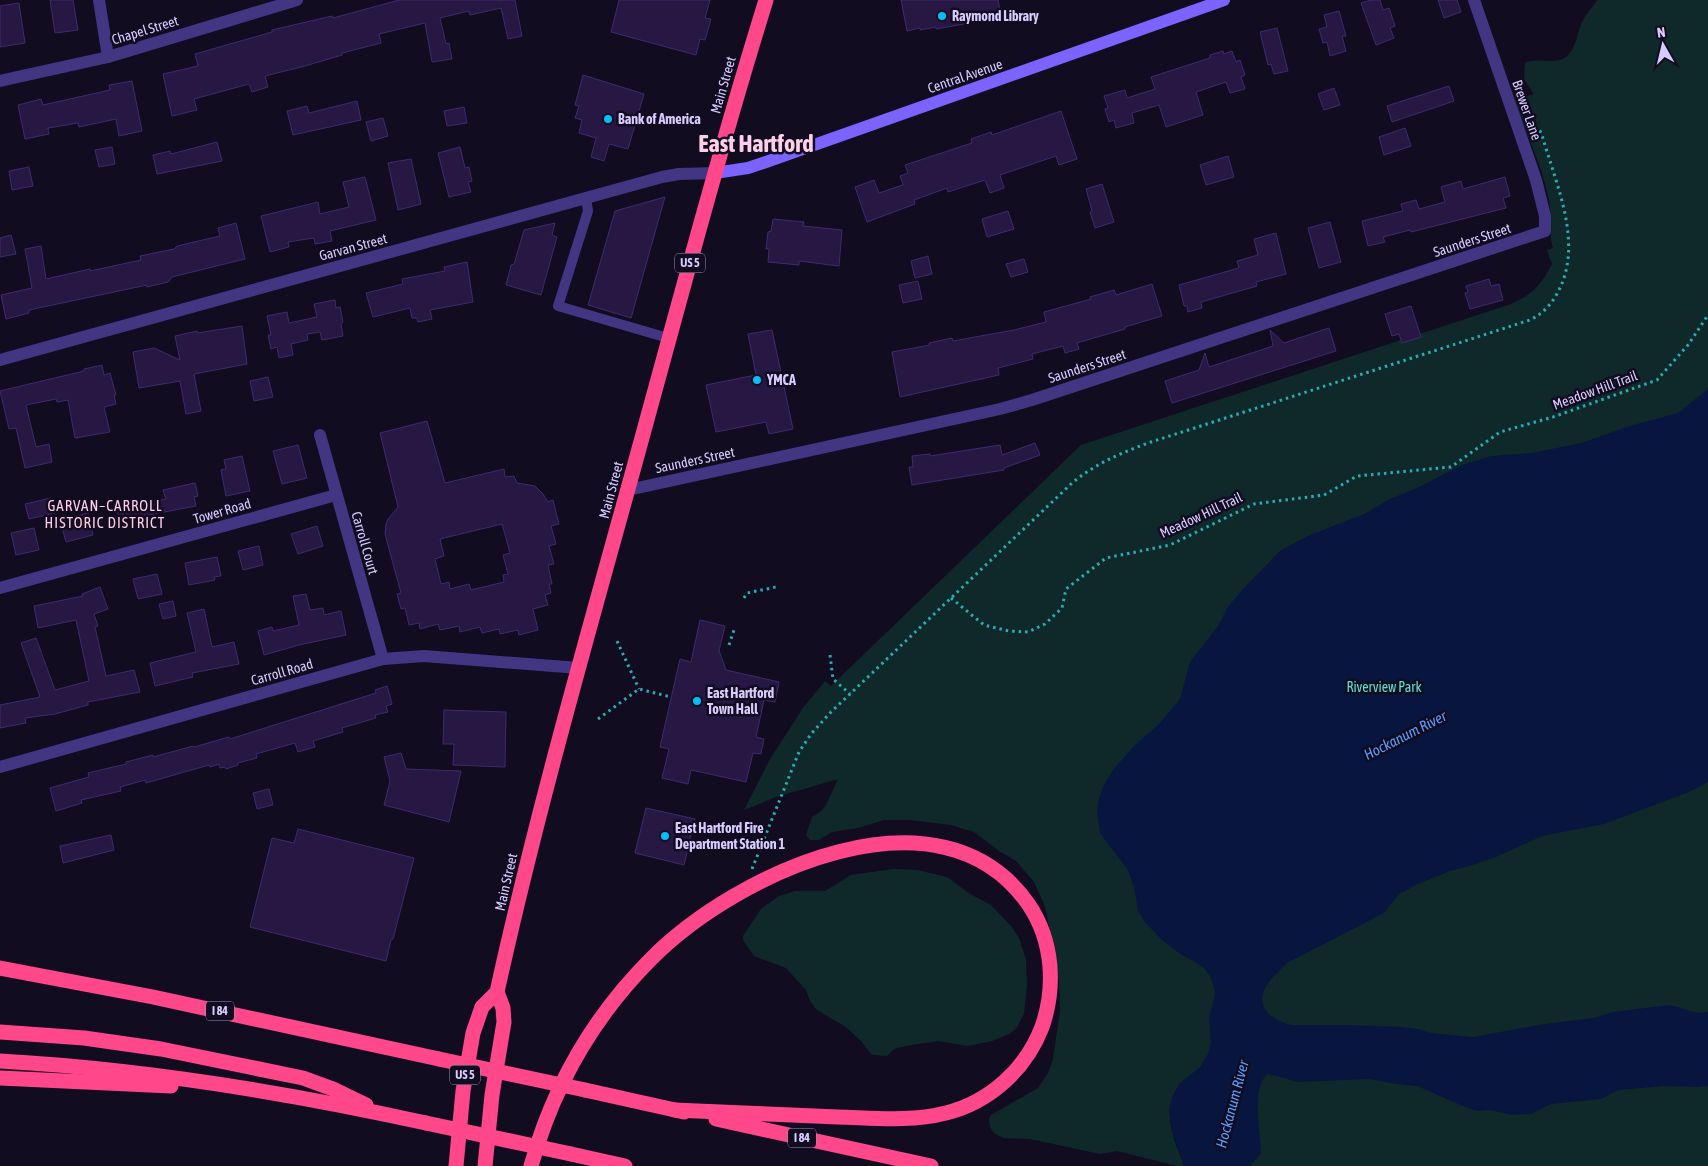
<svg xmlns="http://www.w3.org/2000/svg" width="1708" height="1166" font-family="'Asap Condensed',sans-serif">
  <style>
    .green { fill: #0f292b }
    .water { fill: #08153f }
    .building { fill: #261843; stroke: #40296f; fill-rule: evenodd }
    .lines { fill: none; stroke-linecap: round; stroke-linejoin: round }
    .path { stroke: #2aacb5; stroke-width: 3; stroke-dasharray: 2.5 4; stroke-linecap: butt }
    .lane { stroke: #423682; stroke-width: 10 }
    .street { stroke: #423682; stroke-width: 12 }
    .secondary { stroke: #7b63ff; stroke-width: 12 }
    .highway { stroke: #ff4789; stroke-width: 15 }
    .highway-bridge { stroke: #ff4789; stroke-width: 15 }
    .poi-dot { fill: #00c0f7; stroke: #120c21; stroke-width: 2 }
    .labels { text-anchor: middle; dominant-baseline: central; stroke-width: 5; stroke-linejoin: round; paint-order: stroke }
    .shield { fill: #120c21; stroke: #9d92bc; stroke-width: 1 }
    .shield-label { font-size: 12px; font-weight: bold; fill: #d8ccff }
    .poi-label { font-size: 14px; font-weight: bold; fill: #d8ccff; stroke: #120c21; text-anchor: start }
    .street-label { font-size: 14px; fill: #d8ccff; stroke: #120c21 }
    .park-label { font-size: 14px; fill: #55e2d0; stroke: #120c21 }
    .neighbourhood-label { font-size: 15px; letter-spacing: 1px; fill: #ffcee7; stroke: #120c21 }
    .water-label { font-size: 15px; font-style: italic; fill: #5a9eff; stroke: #120c21 }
    .town-label { font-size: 24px; font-weight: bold; fill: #ffcee7; stroke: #120c21 }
  </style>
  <rect width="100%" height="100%" fill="#120c21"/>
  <!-- green -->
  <g class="green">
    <path d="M1598 0H1708V1166H1250L1261 1153 1187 1079C1180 1082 1177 1087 1174 1094 1163 1118 1176 1143 1184 1166H1177L1117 1151 1100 1154 1030 1139 1003 1138 994 1133 990 1127 989 1118 991 1115 1038 1088 1048 1073 1053 1059 1060 1011 1059 979 1045 906 1034 882 1016 861 999 851 974 832 951 825 910 820H884L858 828 832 832 819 840H810L806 835 812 817 820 812 826 805 838 779 776 797 744 810 770 759 803 708 825 681 831 686 1081 445 1511 304C1533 294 1541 285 1552 264L1547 250 1553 248C1549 235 1552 233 1551 221 1551 210 1549 198 1546 187 1538 157 1525 129 1513 100L1534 94 1524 79 1525 63C1536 57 1551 64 1563 59 1576 53 1577 32 1582 22 1587 13 1592 7 1598 0Z"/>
    <polygon points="893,869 917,870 947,877 970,894 991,905 1011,926 1019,938 1026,960 1027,984 1024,1014 1016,1029 1009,1034 992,1041 968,1046 938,1041 906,1046 894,1049 887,1056 872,1055 861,1041 846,1027 817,1010 810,1001 806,990 786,968 754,956 743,940 743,936 761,909 779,896 795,891 825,891 851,875"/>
  </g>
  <!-- water -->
  <path class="water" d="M1708 389V782L1689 792 1604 824 1542 836 1496 857 1473 865 1450 871 1418 884 1399 894 1384 913 1287 963C1280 971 1268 980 1264 991 1256 1011 1277 1022 1292 1025H1348L1401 1027 1418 1029 1431 1033 1473 1037 1544 1024 1594 1018 1613 1012 1669 1005C1683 1007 1693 1015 1708 1012V1086L1698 1087 1664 1086 1618 1090 1601 1099 1551 1104 1531 1114 1511 1115 1491 1110 1478 1111 1470 1109 1417 1086 1396 1084 1369 1079 1298 1082 1268 1074C1250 1087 1261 1133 1261 1153L1250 1166H1184L1172 1130 1169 1110 1172 1098 1179 1084 1200 1067 1208 1054 1211 1043 1209 1018 1215 994 1214 987 1210 976 1203 967 1179 953 1161 939 1144 921 1138 911 1134 887 1128 870 1100 833 1097 811 1099 798 1103 787 1113 770 1134 746 1159 724 1176 704 1180 699 1190 662 1218 626 1227 608 1243 589 1281 550 1310 535 1364 514 1390 499 1417 488 1462 465 1491 456 1532 453 1581 443 1633 425 1678 413Z"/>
  <!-- building -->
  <g class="building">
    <polygon points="50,0 73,0 78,30 55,33"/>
    <polygon points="399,0 515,0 522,36 508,39 501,8 470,15 469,11 440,18 446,44 449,43 452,59 432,62 425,23 379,34 381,43 342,53 342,55 305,66 265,76 268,87 252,92 249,84 194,99 197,110 172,116 163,74 198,66 195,54 272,32 272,30 332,16 333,18"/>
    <polygon points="619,0 710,0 705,18 711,19 705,40 700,39 696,55 611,32"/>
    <polygon points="901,0 998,0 1001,15 981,18 981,21 936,29 936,27 920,30 920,28 907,31"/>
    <polygon points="1371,0 1380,0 1383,10 1389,8 1395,26 1390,28 1394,38 1376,45 1361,3"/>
    <polygon points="1438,0 1457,0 1461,12 1444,18"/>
    <polygon points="19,3 25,43 0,47 0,6"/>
    <polygon points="1339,11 1346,36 1342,36 1346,51 1330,56 1327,42 1323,43 1319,29 1327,27 1324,15"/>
    <polygon points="1277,28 1288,71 1274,74 1271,64 1268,65 1260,32"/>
    <polygon points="1223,51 1224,54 1232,51 1236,62 1240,60 1245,75 1241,77 1245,89 1230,93 1226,82 1196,92 1203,115 1166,127 1159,105 1132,113 1134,123 1116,128 1114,120 1109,122 1105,109 1108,108 1104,96 1125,90 1127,98 1155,89 1151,77 1210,58 1210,55"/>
    <polygon points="583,75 644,94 628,149 609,144 604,161 591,157 596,138 579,133 582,120 575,118 579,106 575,105"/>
    <polygon points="132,81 142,131 119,136 116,119 79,127 78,123 48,128 49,134 25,139 18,105 41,99 43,105 110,90 109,85"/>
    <polygon points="1449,86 1454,101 1392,122 1387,106"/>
    <polygon points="1334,88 1340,105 1324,110 1318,94"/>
    <polygon points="357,101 361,120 293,135 287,111 307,106 309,113"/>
    <polygon points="464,107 467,123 447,126 444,111"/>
    <polygon points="1061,111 1077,159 1059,165 1056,156 1000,175 1004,188 990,193 985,180 948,192 947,188 914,200 915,204 867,222 855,187 874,180 879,193 903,185 900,176 908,173 905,165 972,143 971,139 991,132 992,135"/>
    <polygon points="383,118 388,136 371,141 366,122"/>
    <polygon points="1405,128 1411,146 1384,155 1379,137"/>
    <polygon points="217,142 222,161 157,174 153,155 170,151 171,154"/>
    <polygon points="112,147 115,164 99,167 95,150"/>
    <polygon points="460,147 465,168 469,167 472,181 468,182 471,192 449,197 438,153"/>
    <polygon points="1228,156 1234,177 1206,185 1200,165"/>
    <polygon points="411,159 421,204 398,210 388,163"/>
    <polygon points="29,167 33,186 12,190 9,171"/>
    <polygon points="365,177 376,220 330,231 332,241 315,244 314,238 288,242 289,247 270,252 261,216 318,202 320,214 349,207 343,182"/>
    <polygon points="1505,177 1510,196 1503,198 1506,208 1411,232 1410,230 1383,237 1385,242 1368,246 1362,221 1403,211 1401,204 1416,200 1419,209 1445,202 1441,187 1461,181 1463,189"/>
    <polygon points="1102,184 1114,222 1095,228 1090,212 1092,211 1086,189"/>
    <polygon points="665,197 631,318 588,305 615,211"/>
    <polygon points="1008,211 1014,229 987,237 982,219"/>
    <polygon points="773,219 804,222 803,226 842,230 839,266 799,261 799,265 768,262 769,249 766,249 768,232 771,231"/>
    <polygon points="1330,222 1341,262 1319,268 1308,228"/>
    <polygon points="236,223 245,259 172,277 168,282 147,287 147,285 29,310 29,313 6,319 1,295 32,288 25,249 41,246 46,279 90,269 90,271 141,260 140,256 174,249 177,246 220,236 218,228"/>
    <polygon points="555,223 552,235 557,237 541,295 506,285 511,265 514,264 524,230"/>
    <polygon points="1276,233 1286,274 1256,282 1257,286 1201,302 1202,308 1188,312 1187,306 1184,306 1179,285 1239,268 1237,261 1258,255 1254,239"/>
    <polygon points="11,235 16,254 0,257 0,238"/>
    <polygon points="928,256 932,274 915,278 911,261"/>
    <polygon points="1024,259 1028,272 1011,277 1006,264"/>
    <polygon points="467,262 473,302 430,310 432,319 418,322 417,318 412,318 410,308 373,317 366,293 403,284 402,279 445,271 444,267"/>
    <polygon points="1489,279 1491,286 1499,284 1503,300 1470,309 1465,293 1468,292 1466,286"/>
    <polygon points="918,281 922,299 903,303 899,285"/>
    <polygon points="1152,284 1162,316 1125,327 1125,329 1077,343 1079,349 1065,353 1063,346 1032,354 1033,359 998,368 999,375 900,397 892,352 930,345 929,343 952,338 953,341 1014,330 1046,322 1044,312 1091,299 1090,297 1114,290 1116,295"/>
    <polygon points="335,300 336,308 340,307 343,322 341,324 343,336 322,340 320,332 307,334 308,340 291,344 293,355 279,358 277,347 271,349 268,335 271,335 267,316 287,312 289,323 317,317 314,304"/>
    <polygon points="1411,306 1421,337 1402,343 1399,334 1392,336 1385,314"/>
    <polygon points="242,326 247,364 194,374 201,411 186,414 180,381 139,388 133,352 154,348 180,360 175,336 197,331 197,333"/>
    <polygon points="1329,328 1336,351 1172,403 1165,381 1199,370 1205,353 1209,367 1273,346 1270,330 1284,343"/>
    <polygon points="772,330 793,429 769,434 766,422 716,432 706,385 756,375 748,334"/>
    <polygon points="102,365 104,375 110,373 116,395 114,395 116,404 104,407 110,432 75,438 68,400 57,402 56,399 26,405 36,447 49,444 52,462 25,468 16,428 9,429 0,391 84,371 84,369"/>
    <polygon points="268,377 273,397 254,401 250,381"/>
    <path d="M427 421 445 483 504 469 505 477 514 476 517 483 535 486 543 494 548 502 553 500 559 524 551 526 556 544 549 546 554 564 548 565 552 584H549L551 593 545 595 548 605 533 609 538 630 519 635 518 630 500 634 499 629 482 633 480 627 460 632 459 626 440 630 438 624 420 629 419 623 409 625 405 608 401 609 397 594 401 593 385 534 386 524 388 519 398 507 380 433ZM502 524 510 553 503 555 508 574 503 575 504 582 471 590 469 584 450 589 449 582 441 584 435 559 444 556 440 539Z"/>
    <polygon points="1035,443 1040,455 1004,468 1004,470 912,485 909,467 913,467 912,456 930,454 930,456 1000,445 1002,455"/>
    <polygon points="298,445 307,478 282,484 273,451"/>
    <polygon points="242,456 250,491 226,496 221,470 226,469 224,460"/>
    <polygon points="195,483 198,496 194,497 196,506 143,516 144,521 120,525 116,503 139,499 140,504 166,499 163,490"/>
    <polygon points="51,498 55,513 29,519 25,504"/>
    <polygon points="88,513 93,535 66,542 60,520"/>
    <polygon points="317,526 323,546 298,554 291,534"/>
    <polygon points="34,528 39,550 16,555 11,533"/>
    <polygon points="259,546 263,565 243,570 238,551"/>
    <polygon points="217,557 221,576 214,577 215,580 189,585 185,563"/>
    <polygon points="157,574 162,594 138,599 133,579"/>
    <polygon points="100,587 108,609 94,614 98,626 95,627 106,676 134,670 140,692 88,702 88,705 55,714 25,718 26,723 0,728 0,705 40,697 21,643 36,638 55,690 89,681 76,620 38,628 34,606 83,596 82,594"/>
    <polygon points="306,594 310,610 323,608 324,615 341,611 346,635 299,645 264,655 258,631 272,627 273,631 299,625 293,596"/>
    <polygon points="173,601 176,616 163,619 159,604"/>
    <polygon points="204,609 212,647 234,642 239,664 192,673 193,677 155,686 150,663 196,652 187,613"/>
    <polygon points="700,620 725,626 719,651 726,670 779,682 775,702 764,700 756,737 764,739 761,754 753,753 746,782 691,770 688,784 662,778 669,749 660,747 680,659 691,662"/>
    <polygon points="387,686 392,704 386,706 388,712 375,715 376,718 342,728 343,732 313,741 315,747 298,752 295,743 256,754 257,758 238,763 238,765 226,769 225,767 220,768 219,764 210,767 209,765 146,783 145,780 120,787 121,791 81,800 82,803 56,811 50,788 89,777 88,773 126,764 126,762 153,755 153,757 193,746 194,747 229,737 230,739 376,693 375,690"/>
    <polygon points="444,710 506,712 505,767 453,765 454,744 443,744"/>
    <polygon points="401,753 406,769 461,771 449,822 384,805 390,781 384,757"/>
    <polygon points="269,789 273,805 257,809 253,793"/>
    <polygon points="646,808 695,819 684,865 635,853"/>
    <polygon points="298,829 414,858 393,939 391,940 386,961 250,927 272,838 294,843"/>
    <polygon points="111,835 114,850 63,863 60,846"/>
  </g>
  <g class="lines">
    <!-- path -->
    <g class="path">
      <polyline points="744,598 747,593 776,587"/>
      <polyline points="951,598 984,625 1009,631 1028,632 1045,624 1062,608 1066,589 1106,558 1170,545 1254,504 1324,495 1357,476 1451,467 1500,432 1553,417 1657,380 1688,345 1708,315"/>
      <polyline points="617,641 639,689"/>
      <polyline points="729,645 734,630"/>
      <polyline points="830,655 833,679 850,694"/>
      <polyline points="598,719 639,689 671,697"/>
      <path d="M752 869 799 752 811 734 830 713 1071 484C1094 464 1123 452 1151 442L1527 321C1541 316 1551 305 1558 292 1584 243 1556 185 1542 135L1539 129 1533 125"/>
    </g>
    <!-- lane -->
    <polyline class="lane" points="586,198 588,211 558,306 668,338"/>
    <!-- street -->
    <g class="street">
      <polyline points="99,0 108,57"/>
      <polyline points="0,81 108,57 297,0"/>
      <polyline points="0,360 662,177 679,174 715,173"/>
      <polyline points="320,435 383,659"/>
      <polyline points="628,490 1000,409 1032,400 1545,231 1545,216 1536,180 1474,0"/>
      <polyline points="0,588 336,495"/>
      <polyline points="0,767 383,659 424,656 579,668"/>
    </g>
    <!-- secondary -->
    <polyline class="secondary" points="715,173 748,168 766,162 1224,0"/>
    <!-- highway -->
    <g class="highway">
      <polyline points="0,968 153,997 439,1059"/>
      <polyline points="0,1032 84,1038 161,1049 303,1078 333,1089 366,1105"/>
      <path d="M0 1061C144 1069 285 1092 426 1123"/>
      <polyline points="0,1078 171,1086"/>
      <polyline points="585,1090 684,1112"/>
      <polyline points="716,1119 931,1166"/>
      <polyline points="571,1154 625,1166"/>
      <path d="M456 1166 463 1091 473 1033 482 1007 497 992C536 815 586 641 634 467 677 311 718 155 766 0"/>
      <polyline points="485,1166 492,1095 504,1022 503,1008 497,992"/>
      <path d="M531 1166C553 1087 593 1017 651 959 736 873 941 777 1029 905 1053 941 1056 987 1042 1027 1026 1069 990 1102 946 1113 911 1122 874 1118 838 1117 783 1115 729 1112 674 1110"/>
    </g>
    <!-- highway-bridge -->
    <g class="highway-bridge">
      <polyline points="439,1059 585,1090"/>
      <polyline points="426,1123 571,1154"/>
    </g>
  </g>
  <!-- markers -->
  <g class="poi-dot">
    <circle cx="942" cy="16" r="5"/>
    <circle cx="608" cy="119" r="5"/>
    <circle cx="757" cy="380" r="5"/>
    <circle cx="697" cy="701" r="5"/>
    <circle cx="665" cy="836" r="5"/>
  </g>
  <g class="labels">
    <!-- shield labels -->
    <g class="shield">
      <rect x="675" y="253.5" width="30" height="19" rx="4"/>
      <rect x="206" y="1001.5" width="28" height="19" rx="4"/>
      <rect x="450" y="1065.5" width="30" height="19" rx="4"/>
      <rect x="788" y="1128.5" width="28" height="19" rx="4"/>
    </g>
    <g class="shield-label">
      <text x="690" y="263">US 5</text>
      <text x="220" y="1011">I 84</text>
      <text x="465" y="1075">US 5</text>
      <text x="802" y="1138">I 84</text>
    </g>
    <!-- poi labels -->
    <g class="poi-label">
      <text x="952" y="16">Raymond Library</text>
      <text x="618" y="119">Bank of America</text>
      <text x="767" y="380">YMCA</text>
      <text x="707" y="693">East Hartford<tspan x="707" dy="16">Town Hall</tspan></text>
      <text x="675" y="828">East Hartford Fire<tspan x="675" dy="16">Department Station 1</tspan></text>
    </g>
    <!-- street labels -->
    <g class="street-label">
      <text transform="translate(145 30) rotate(-17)">Chapel Street</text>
      <text transform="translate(965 76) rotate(-19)">Central Avenue</text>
      <text transform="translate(723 85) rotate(-74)">Main Street</text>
      <text transform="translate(1527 110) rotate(71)">Brewer Lane</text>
      <text transform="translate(1472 240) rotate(-18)">Saunders Street</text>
      <text transform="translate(353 247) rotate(-15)">Garvan Street</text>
      <text transform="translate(1087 366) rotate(-18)">Saunders Street</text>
      <text transform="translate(1595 390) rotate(-20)">Meadow Hill Trail</text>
      <text transform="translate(695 460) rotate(-12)">Saunders Street</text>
      <text transform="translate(611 490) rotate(-75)">Main Street</text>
      <text transform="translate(222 511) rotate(-16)">Tower Road</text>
      <text transform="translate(1201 515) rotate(-25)">Meadow Hill Trail</text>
      <text transform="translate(365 543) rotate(74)">Carroll Court</text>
      <text transform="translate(282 672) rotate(-16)">Carroll Road</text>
      <text transform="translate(506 882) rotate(-77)">Main Street</text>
    </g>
    <!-- park labels -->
    <g class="park-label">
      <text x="1384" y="687">Riverview Park</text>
    </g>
    <!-- neighbourhood labels -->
    <g class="neighbourhood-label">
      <text x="105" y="505">GARVAN–CARROLL<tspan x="105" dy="17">HISTORIC DISTRICT</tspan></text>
    </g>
    <!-- water labels -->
    <g class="water-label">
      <text transform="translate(1405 735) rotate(-27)">Hockanum River</text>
      <text transform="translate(1232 1104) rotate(-75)">Hockanum River</text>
    </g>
    <!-- town labels -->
    <g class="town-label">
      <text x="756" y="143">East Hartford</text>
    </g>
  </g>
  <!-- north arrow -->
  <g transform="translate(1663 45) rotate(352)" stroke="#120c21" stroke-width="4" paint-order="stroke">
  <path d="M0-4L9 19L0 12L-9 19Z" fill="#d8ccff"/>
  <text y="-8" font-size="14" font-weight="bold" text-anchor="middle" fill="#d8ccff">N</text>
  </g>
</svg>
